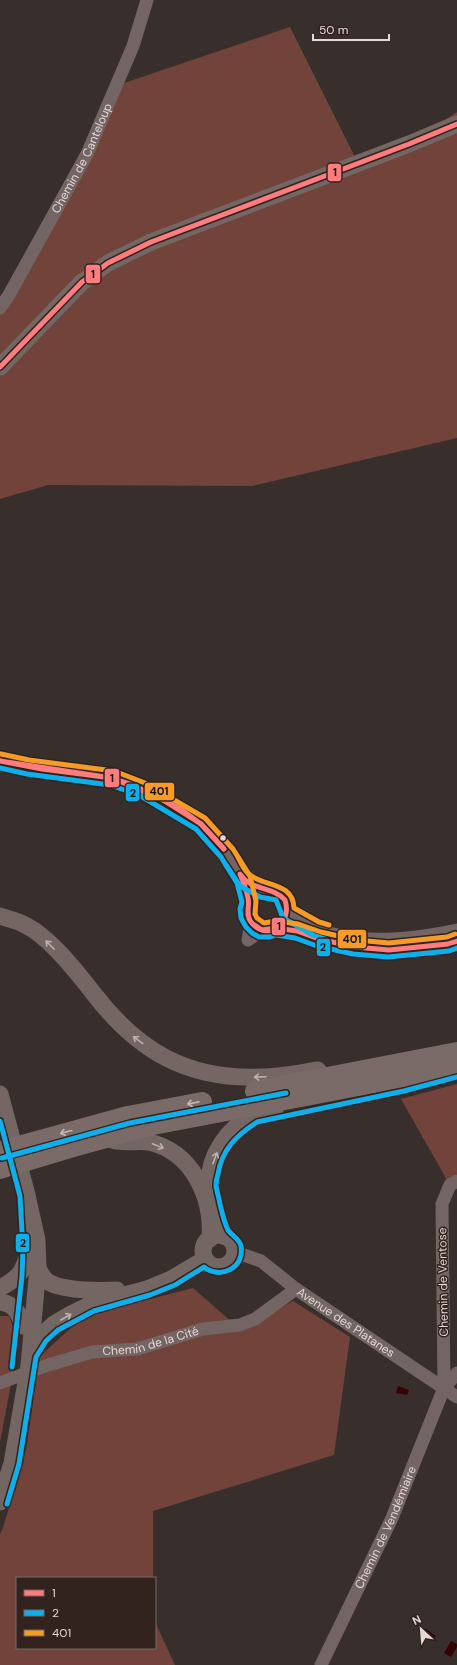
<svg xmlns="http://www.w3.org/2000/svg" width="457" height="1665" font-family="'DM Sans',sans-serif">
  <style>
    .green { fill: #71433a }
    .water { fill: #340404 }
    .lines { fill: none; stroke-linecap: round; stroke-linejoin: round }
    .minor { stroke: #726563; stroke-width: 13 }
    .major { stroke: #746663; stroke-width: 17 }
    .highway { stroke: #7a6b68; stroke-width: 20 }
    .bus-1-casing { stroke: #32231f; stroke-width: 8 }
    .bus-2-casing { stroke: #32231f; stroke-width: 8 }
    .bus-3-casing { stroke: #32231f; stroke-width: 8 }
    .bus-1 { stroke: #fe7b7e; stroke-width: 5 }
    .bus-2 { stroke: #0eb0eb; stroke-width: 5 }
    .bus-3 { stroke: #f79b27; stroke-width: 5 }
    .oneway { stroke: #bcb0ae }
    .oneway2 { stroke: #c4b7b5 }
    .bus-dot { fill: #e3d8d6; stroke: #32231f; stroke-width: 1.5 }
    .labels { text-anchor: middle; dominant-baseline: central; stroke-width: 3; stroke-linejoin: round; paint-order: stroke }
    .street-label { font-size: 12px; fill: #e3d8d6; stroke: #32231f }
    .line-badge { stroke: #32231f; stroke-width: 1.5 }
    .pale-badge-label { font-size: 11px; text-anchor: middle; font-weight: bold; fill: #111 }
  </style>
  <rect width="100%" height="100%" fill="#382f2d"/>
  <!-- green -->
  <g class="green">
    <polygon points="290,27 356,159 446,119 457,112 457,438 252,486 48,485 0,499 0,309 115,86"/>
    <polygon points="457,1084 457,1174 447,1180 401,1099"/>
    <polygon points="193,1288 241,1330 293,1301 350,1337 334,1455 153,1511 153,1578 17,1578 17,1648 155,1648 155,1622 175,1665 0,1665 0,1534 3,1528 27,1445 39,1357 84,1316"/>
    <polygon points="0,1316 9,1316 16,1334 17,1353 0,1442"/>
  </g>
  <!-- water -->
  <g class="water">
    <polygon points="398,1386 409,1390 407,1395 396,1393"/>
    <polygon points="423,1629 426,1629 436,1636 432,1641 422,1634"/>
    <polygon points="451,1641 457,1644 457,1647 451,1657 444,1653"/>
  </g>
  <g class="lines">
    <!-- minor -->
    <g class="minor">
      <path id="s1" d="M0 308 9 295 87 154 133 46 147 0"/>
      <polyline points="0,761 28,767 112,778 142,789 201,824 227,853 240,872 244,880 249,902"/>
      <circle cx="267" cy="910" r="20"/>
      <path d="M287 912C297 918 306 925 317 929 361 946 412 939 457 930"/>
      <polyline points="251,922 248,940 262,930"/>
      <polyline points="276,928 297,931 319,939 355,947 389,950 448,944 457,941"/>
      <path id="s2" d="M234 1254H241L261 1261 296 1289 457 1397"/>
      <path id="s3" d="M0 1383 45 1366 92 1352 137 1349 203 1329 240 1325 255 1319 296 1289"/>
      <polyline points="444,1388 442,1204 450,1185 457,1181"/>
      <path id="s4" d="M321 1665 392 1518 444 1388 457 1373"/>
    </g>
    <!-- major -->
    <g class="major">
      <polyline points="0,367 82,282 108,263 151,242 409,144 457,124"/>
      <path d="M0 916C8 919 16 920 23 924 48 935 77 972 94 994 138 1051 187 1080 261 1077 280 1077 299 1073 318 1070"/>
      <polyline points="0,1094 27,1195 37,1240 38,1268 29,1365 12,1463 0,1502"/>
      <path d="M112 1140C124 1144 136 1140 149 1142 193 1152 213 1198 210 1239"/>
      <circle cx="219" cy="1251" r="16"/>
      <path d="M223 1236C218 1222 210 1199 209 1185 208 1156 228 1127 254 1115 260 1113 268 1112 275 1110"/>
      <path d="M38 1268C40 1272 43 1278 47 1281 60 1291 100 1291 117 1290"/>
      <path d="M0 1288C21 1277 23 1271 30 1249"/>
      <path d="M0 1302C15 1304 19 1313 23 1326"/>
      <polyline points="31,1353 41,1336 54,1324 69,1315 91,1304 147,1289 171,1279 205,1259"/>
    </g>
    <!-- highway -->
    <g class="highway">
      <polyline points="255,1091 457,1052"/>
      <polyline points="0,1151 128,1116 202,1102"/>
      <polyline points="0,1169 77,1146 153,1125 457,1067"/>
    </g>
    <!-- bus-1 casing -->
    <g class="bus-1-casing">
      <g id="bus-1">
        <polyline points="0,367 82,282 108,263 151,242 409,144 457,124"/>
        <polygon points="0,761 112,778 42,769"/>
        <polyline points="112,778 133,785 163,800"/>
        <polyline points="112,778 163,800"/>
        <polyline points="163,800 182,810 201,824"/>
        <polyline points="163,800 201,824"/>
        <polyline points="201,824 224,849"/>
        <polyline points="201,824 224,849"/>
        <path d="M240 874C251 891 272 886 285 900 293 925 266 942 251 922 245 914 250 907 248 898 246 889 243 881 240 874Z"/>
        <polyline points="253,924 262,930 276,928 297,931 319,939 355,947 389,950 448,944 457,941"/>
      </g>
    </g>
    <!-- bus-2 casing -->
    <g class="bus-2-casing">
      <g id="bus-2">
        <polyline points="0,768 27,774 110,785 139,795 196,829 221,857 237,883 242,902 240,909 241,918 246,927 252,933 259,937 270,937 276,935 295,938 317,946 353,954 388,957 449,951 457,948"/>
        <polyline points="226,865 240,886 260,897 276,900 283,918 313,935 325,939"/>
        <polyline points="0,1121 20,1196 23,1249 22,1276 12,1367"/>
        <polyline points="2,1158 130,1123 286,1093"/>
        <path d="M7 1504 19 1464 36 1357 46 1341 58 1330 94 1311 150 1295 175 1285 204 1267C220 1280 245 1268 241 1246 239 1238 232 1236 228 1230 224 1222 222 1212 220 1204 219 1198 217 1192 216 1186 216 1182 217 1177 218 1174 222 1149 237 1135 257 1122L404 1091 457 1077"/>
      </g>
    </g>
    <!-- bus-3 casing -->
    <g class="bus-3-casing">
      <g id="bus-3">
        <polyline points="1,754 29,760 114,771 145,783 205,818 233,849 250,876 256,901 255,914 257,918 264,923 276,921 298,924 321,932 356,940 389,943 447,937 455,934"/>
        <path d="M238 857C241 863 245 872 250 875 265 887 293 882 294 908L319 922 329 925"/>
      </g>
    </g>
    <!-- bus-1 -->
    <use href="#bus-1" class="bus-1"/>
    <!-- bus-2 -->
    <use href="#bus-2" class="bus-2"/>
    <!-- bus-3 -->
    <use href="#bus-3" class="bus-3"/>
  </g>
  <!-- one-way arrows -->
  <defs><path id="oneway-shaft" d="M-6 0H5M1.5-3L5.5 0L1.5 3" fill="none" stroke-width="1.6" stroke-linecap="round" stroke-linejoin="round"/></defs>
  <g class="oneway">
    <use href="#oneway-shaft" transform="translate(50 945) rotate(-135)"/>
    <use href="#oneway-shaft" transform="translate(138 1040) rotate(-143)"/>
    <use href="#oneway-shaft" transform="translate(260 1077) rotate(178)"/>
    <use href="#oneway-shaft" transform="translate(158 1146) rotate(22)"/>
    <use href="#oneway-shaft" transform="translate(215 1158) rotate(-70)"/>
    <use href="#oneway-shaft" transform="translate(66 1317) rotate(-30)"/>
  </g>
  <g class="oneway2">
    <use href="#oneway-shaft" transform="translate(193 1103) rotate(169)"/>
    <use href="#oneway-shaft" transform="translate(66 1132) rotate(165)"/>
  </g>
  <!-- markers -->
  <circle class="bus-dot" cx="223" cy="838" r="3.5"/>
  <g class="labels">
    <!-- street labels -->
    <g class="street-label">
      <text stroke="none"><textPath href="#s1" startOffset="171">Chemin de Canteloup</textPath></text>
      <text transform="translate(443 1282) rotate(-91)">Chemin de Ventose</text>
      <text stroke="none"><textPath href="#s2" startOffset="133">Avenue des Platanes</textPath></text>
      <text stroke="none"><textPath href="#s3" startOffset="157">Chemin de la Cité</textPath></text>
      <text stroke="none"><textPath href="#s4" startOffset="152">Chemin de Vendémiaire</textPath></text>
    </g>
  </g>
  <g class="line-badge">
    <rect x="327" y="163" width="15" height="19" rx="4" fill="#fe7b7e"/>
    <rect x="85" y="264" width="16" height="20" rx="4" fill="#fe7b7e"/>
    <rect x="104" y="768" width="16" height="20" rx="4" fill="#fe7b7e"/>
    <rect x="144" y="782" width="31" height="19" rx="4" fill="#f79b27"/>
    <rect x="125" y="783" width="15" height="19" rx="4" fill="#0eb0eb"/>
    <rect x="271" y="917" width="15" height="19" rx="4" fill="#fe7b7e"/>
    <rect x="337" y="929" width="30" height="20" rx="4" fill="#f79b27"/>
    <rect x="316" y="938" width="15" height="19" rx="4" fill="#0eb0eb"/>
    <rect x="15" y="1233" width="15" height="20" rx="4" fill="#0eb0eb"/>
  </g>
  <g class="pale-badge-label">
    <text x="335" y="176">1</text>
    <text x="93" y="278">1</text>
    <text x="112" y="782">1</text>
    <text x="159" y="795">401</text>
    <text x="133" y="797">2</text>
    <text x="279" y="930">1</text>
    <text x="352" y="943">401</text>
    <text x="323" y="951">2</text>
    <text x="23" y="1247">2</text>
  </g>
  <!-- legend -->
  <rect x="16" y="1577" width="140" height="72" fill="#32231f" stroke="#796b68"/>
  <rect x="24" y="1590" width="20" height="6" fill="#fe7b7e" stroke="#796b68"/>
  <text x="52" y="1597" font-size="12" fill="#e3d8d6">1</text>
  <rect x="24" y="1610" width="20" height="6" fill="#0eb0eb" stroke="#796b68"/>
  <text x="52" y="1617" font-size="12" fill="#e3d8d6">2</text>
  <rect x="24" y="1630" width="20" height="6" fill="#f79b27" stroke="#796b68"/>
  <text x="52" y="1637" font-size="12" fill="#e3d8d6">401</text>
  <!-- north arrow -->
  <g transform="translate(421 1629) rotate(334)" stroke="#32231f" stroke-width="3" paint-order="stroke">
  <path d="M0-3L7 15L0 10L-7 15Z" fill="#e3d8d6"/>
  <text y="-6" font-size="11" font-weight="bold" text-anchor="middle" fill="#e3d8d6">N</text>
  </g>
  <!-- scale -->
  <path d="M313 34v6h76v-6" fill="none" stroke="#e3d8d6" stroke-width="2"/>
  <text x="319" y="34" font-size="12" fill="#e3d8d6" stroke="#32231f" stroke-width="3" paint-order="stroke">50 m</text>
</svg>
